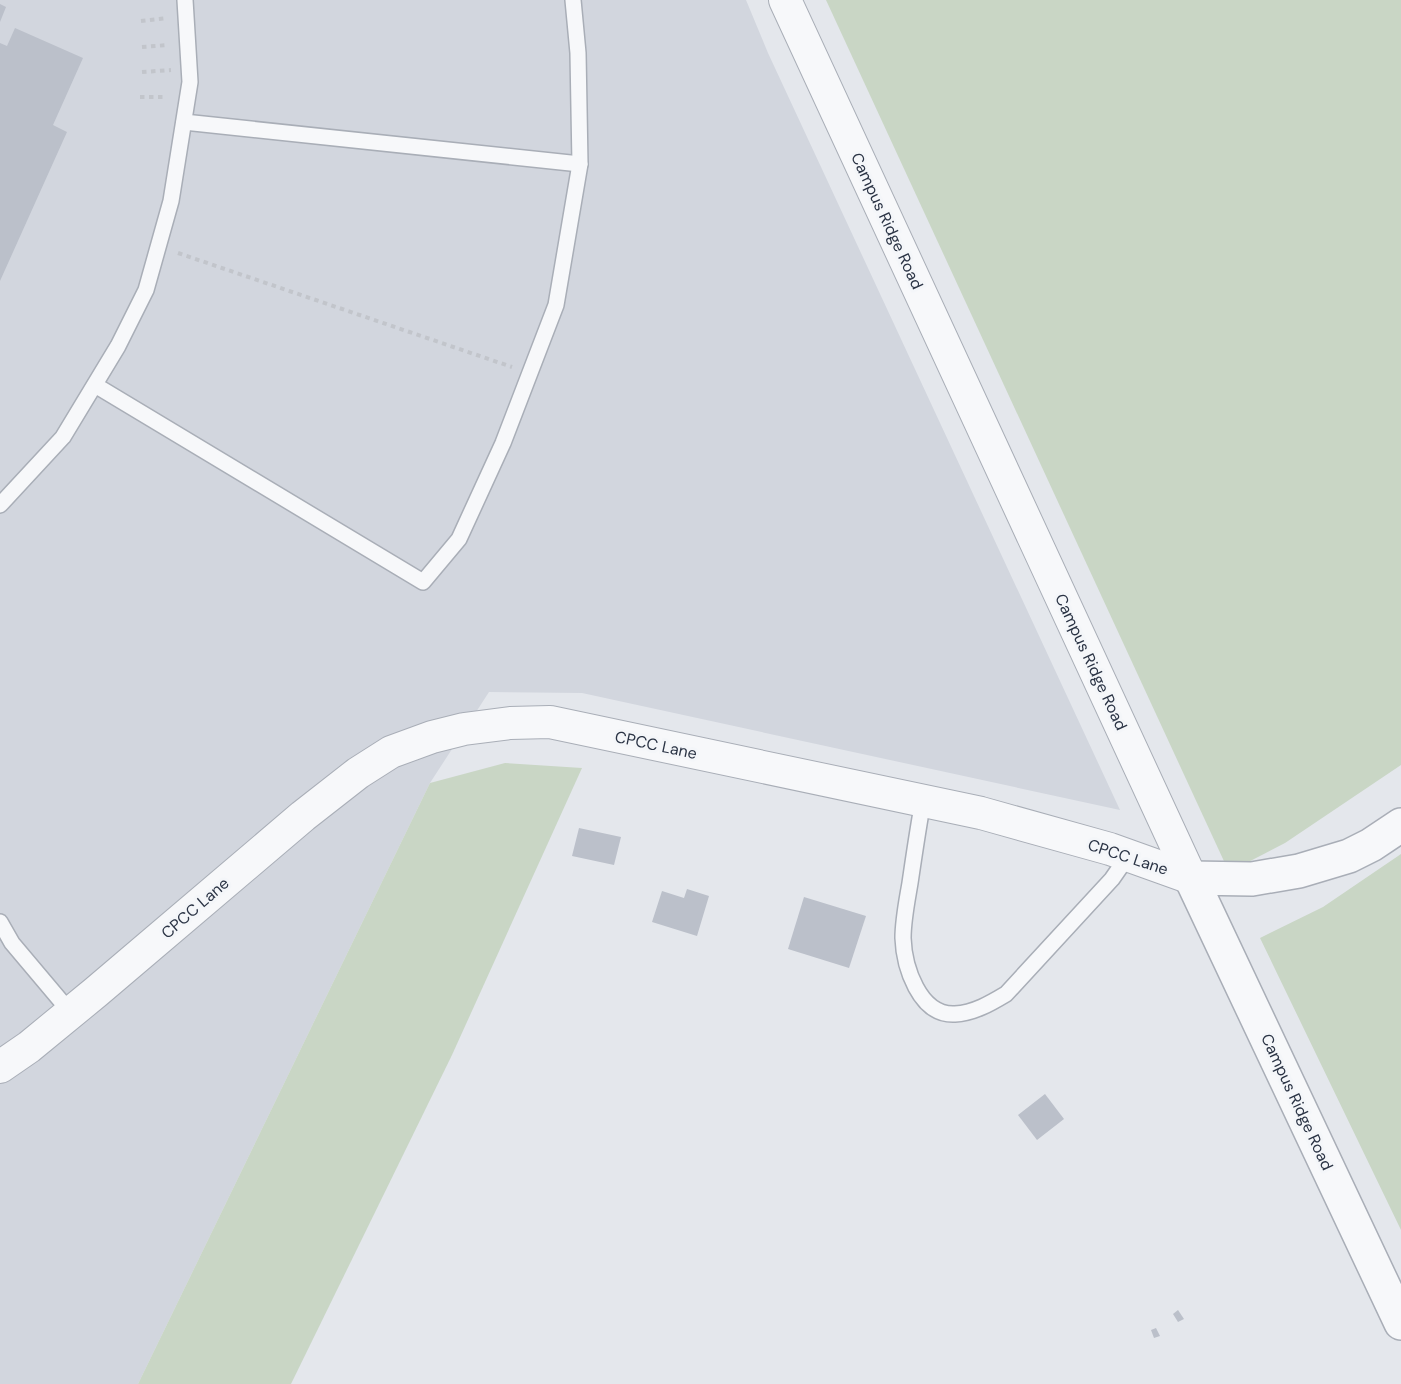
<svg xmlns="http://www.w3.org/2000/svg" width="1401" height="1384" font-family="'DM Sans',sans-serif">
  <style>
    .built { fill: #d2d6de }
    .green { fill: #c9d6c5 }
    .building { fill: #bbc0ca }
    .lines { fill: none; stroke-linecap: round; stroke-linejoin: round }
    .service-casing { stroke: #a9aeb7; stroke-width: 18 }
    .minor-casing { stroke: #a9aeb7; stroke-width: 34 }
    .tertiary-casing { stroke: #a9aeb7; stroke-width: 36 }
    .path { stroke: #c2c5cb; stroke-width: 4; stroke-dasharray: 4.5 4.5; stroke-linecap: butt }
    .service { stroke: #f7f8fa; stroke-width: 15 }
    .minor { stroke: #f7f8fa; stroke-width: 32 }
    .tertiary { stroke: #f7f8fa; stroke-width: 33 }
    .labels { text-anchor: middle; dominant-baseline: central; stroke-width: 6; stroke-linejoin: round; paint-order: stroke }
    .street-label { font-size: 16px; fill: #2b3445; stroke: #f4f6f9 }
  </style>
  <rect width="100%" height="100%" fill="#e4e7ec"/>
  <!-- built -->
  <polygon class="built" points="0,0 746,0 768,53 1120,810 582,693 489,692 430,783 138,1384 0,1384"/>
  <!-- green -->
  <g class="green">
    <polygon points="826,0 1401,0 1401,765 1285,843 1229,872"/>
    <polygon points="505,763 582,768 452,1055 291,1384 138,1384 430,783"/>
    <polygon points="1401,854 1401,1230 1260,938 1323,907"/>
  </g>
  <!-- building -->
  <g class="building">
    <polygon points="0,4 6,7 0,22"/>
    <polygon points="15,28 83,58 53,125 67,132 0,281 0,43 7,46"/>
    <polygon points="579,828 621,837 614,865 572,856"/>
    <polygon points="687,889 709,896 697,936 652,922 662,891 684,898"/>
    <polygon points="804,897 866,916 849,968 788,949"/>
    <polygon points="1045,1094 1064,1119 1037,1140 1018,1115"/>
    <polygon points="1178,1310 1184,1319 1178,1322 1173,1314"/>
    <polygon points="1156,1328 1160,1336 1154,1338 1151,1330"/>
  </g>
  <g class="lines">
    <!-- service casing -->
    <g class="service-casing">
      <g id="service">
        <polyline points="184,122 580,164"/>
        <polyline points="95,385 423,582 459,539 503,443 556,305 580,164 578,53 573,0"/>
        <polyline points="0,505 63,437 118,346 146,290 171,201 190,82 185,0"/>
        <path d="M923 801C918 828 914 856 910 883 907 901 903 920 903 938 904 966 919 1016 955 1014 974 1013 991 1003 1006 994L1112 879 1128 856"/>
        <polyline points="0,922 12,943 71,1013"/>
      </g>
    </g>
    <!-- minor casing -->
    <g class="minor-casing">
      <g id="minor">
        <polyline points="785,0 1191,878"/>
        <polyline points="0,1067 29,1047 96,992 303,816 358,773 391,752 432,737 464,729 510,723 550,722 981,813 1110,849 1191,878"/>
      </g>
    </g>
    <!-- tertiary casing -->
    <g class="tertiary-casing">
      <polyline id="tertiary" points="1401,825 1371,845 1349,856 1299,871 1252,879 1191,878 1401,1323"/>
    </g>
    <!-- path -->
    <g class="path">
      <polyline points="141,21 167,18"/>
      <polyline points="142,47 168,45"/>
      <polyline points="142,72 171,70"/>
      <polyline points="140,97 167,97"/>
      <polyline points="178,253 512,367"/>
    </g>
    <!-- service -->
    <use href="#service" class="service"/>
    <!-- minor -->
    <use href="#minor" class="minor"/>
    <!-- tertiary -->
    <use href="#tertiary" class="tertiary"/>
  </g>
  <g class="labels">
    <!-- street labels -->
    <g class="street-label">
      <text transform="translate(887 221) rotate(65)">Campus Ridge Road</text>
      <text transform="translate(1091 662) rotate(65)">Campus Ridge Road</text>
      <text transform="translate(656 745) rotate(12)">CPCC Lane</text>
      <text transform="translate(1128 857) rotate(18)">CPCC Lane</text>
      <text transform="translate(195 908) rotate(-41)">CPCC Lane</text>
      <text transform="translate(1297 1102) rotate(65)">Campus Ridge Road</text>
    </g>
  </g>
</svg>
